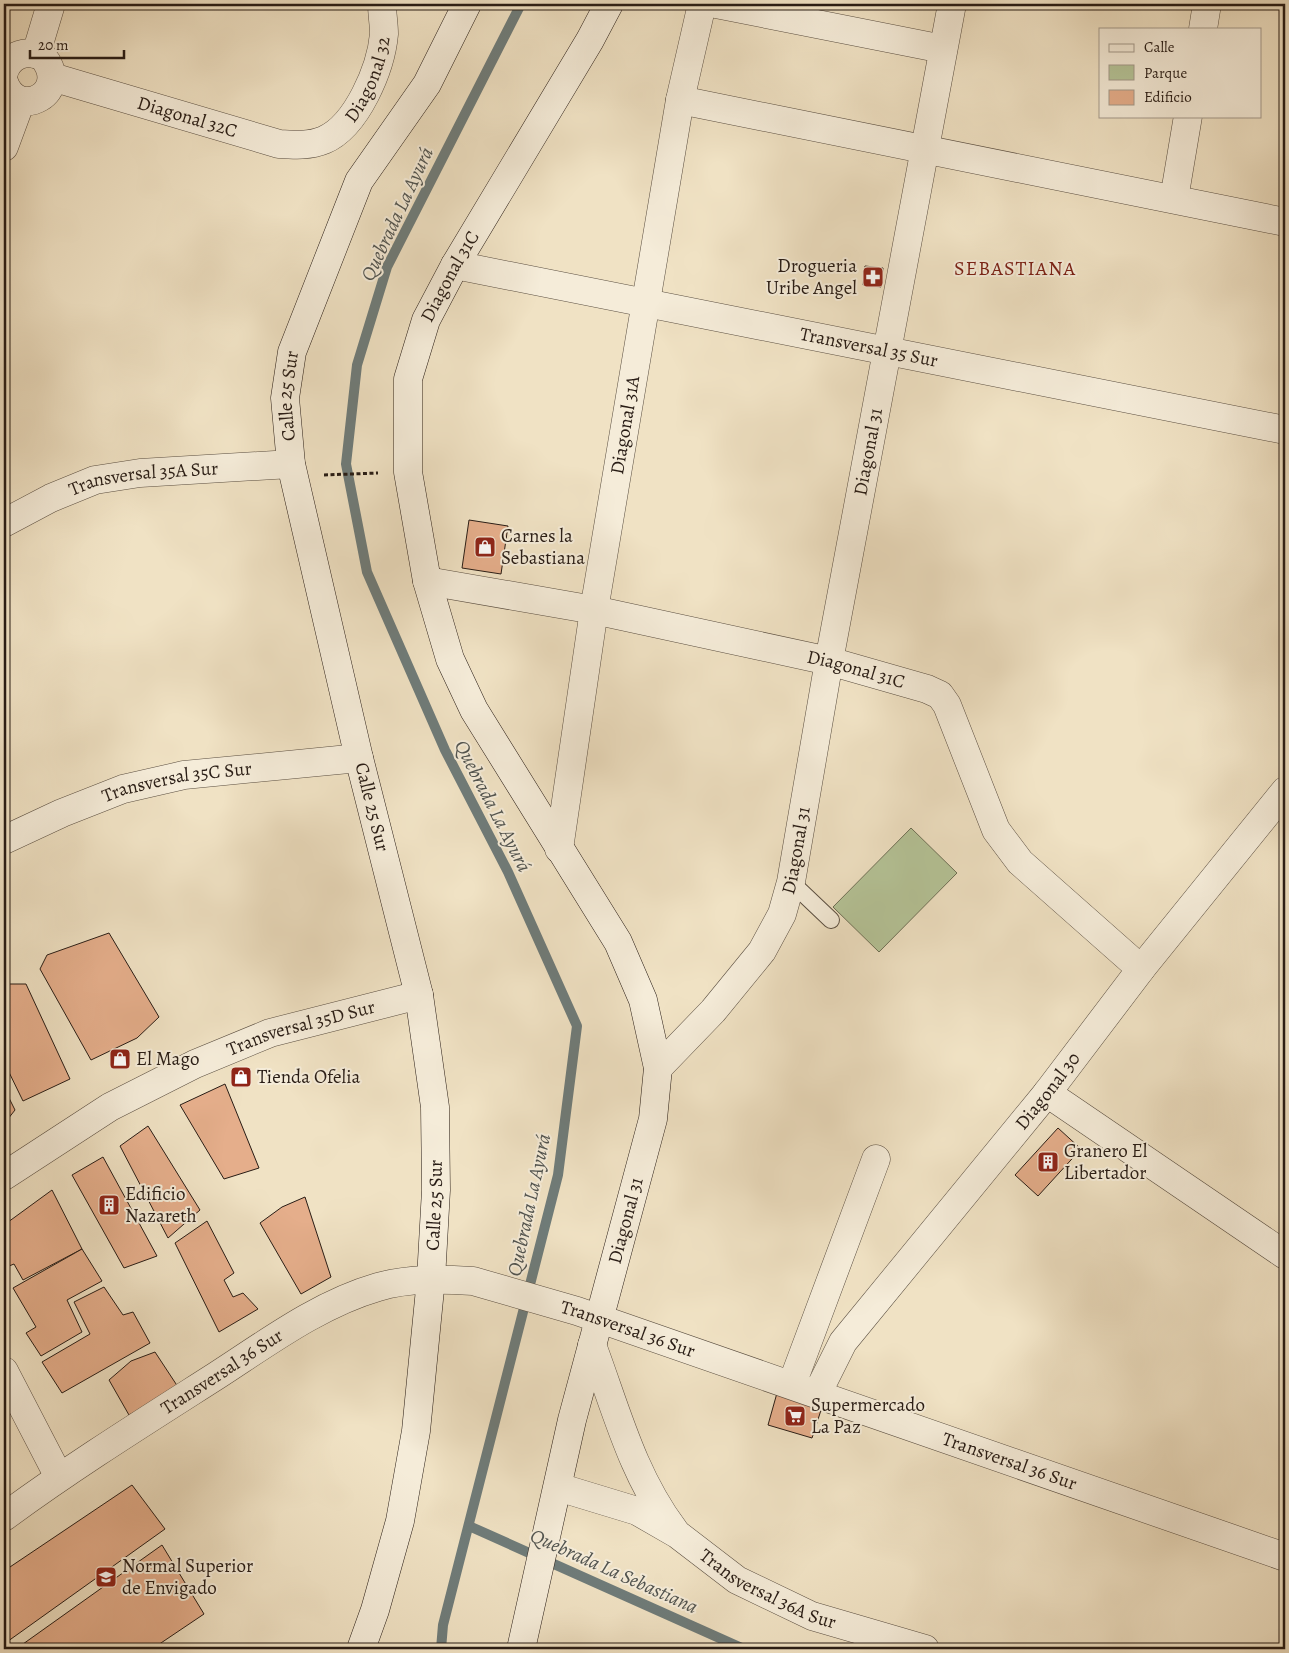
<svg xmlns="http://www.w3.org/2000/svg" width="1289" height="1653" font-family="Alegreya,serif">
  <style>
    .green { fill: #b5c498; stroke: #6e7056 }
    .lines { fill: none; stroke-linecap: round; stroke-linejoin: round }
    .stream { stroke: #6f7c7a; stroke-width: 10 }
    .building { fill: #e5ae8b; stroke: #281c15 }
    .lane-casing { stroke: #5a4e41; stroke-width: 18 }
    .street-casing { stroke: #5a4e41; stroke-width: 29 }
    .secondary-casing { stroke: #281c15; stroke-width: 29 }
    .path { stroke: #281c15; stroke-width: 3; stroke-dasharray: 4 2.5; stroke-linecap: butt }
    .lane { stroke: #f5ecd9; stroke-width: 16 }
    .street { stroke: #f5ecd9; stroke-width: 28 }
    .secondary { stroke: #f5ecd9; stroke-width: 28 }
    .labels { text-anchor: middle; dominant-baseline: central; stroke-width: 4; stroke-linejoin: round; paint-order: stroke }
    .street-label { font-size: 19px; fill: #281c15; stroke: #f5ecd9 }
    .poi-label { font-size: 19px; fill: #281c15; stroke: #f5ecd9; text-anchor: start }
    .water-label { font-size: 20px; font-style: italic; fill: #515450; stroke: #f5ecd9 }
    .neighbourhood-label { font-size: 20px; letter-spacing: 1px; fill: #7a1f14; stroke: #f5ecd9 }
  </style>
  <rect width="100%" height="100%" fill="#f0e2c4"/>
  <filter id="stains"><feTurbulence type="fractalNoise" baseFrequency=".004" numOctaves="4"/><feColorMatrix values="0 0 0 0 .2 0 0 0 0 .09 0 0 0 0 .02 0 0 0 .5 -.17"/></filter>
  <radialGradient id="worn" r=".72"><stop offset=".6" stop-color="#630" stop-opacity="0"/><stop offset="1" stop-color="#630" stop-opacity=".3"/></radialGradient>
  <!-- green -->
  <polygon class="green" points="911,828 957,873 879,952 833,907"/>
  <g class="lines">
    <!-- stream -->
    <g class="stream">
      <polyline points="469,1526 744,1649"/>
      <polyline points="441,1649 443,1625 558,1175 577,1026 508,872 445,750 367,572 346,464 357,365 387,267 521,4"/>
    </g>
  </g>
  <!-- building -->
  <g class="building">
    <polygon points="865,266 883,268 881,287 863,285"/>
    <polygon points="469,520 508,526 501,574 462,568"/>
    <polygon points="109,933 159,1017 137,1038 91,1060 40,969 47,955"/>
    <polygon points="9,984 26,984 70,1079 23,1101 4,1062 4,986"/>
    <polygon points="225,1084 259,1168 224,1179 180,1105"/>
    <polygon points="4,1088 15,1110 4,1124"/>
    <polygon points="148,1126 200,1210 168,1238 120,1146"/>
    <polygon points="1058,1128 1081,1149 1038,1196 1015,1175"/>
    <polygon points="103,1157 157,1256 124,1268 72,1175"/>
    <polygon points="52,1190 82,1249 23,1280 14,1264 4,1268 4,1225"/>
    <polygon points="305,1197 331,1277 301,1294 260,1223 282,1207"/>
    <polygon points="207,1221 234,1273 224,1280 233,1297 243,1293 258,1309 219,1332 175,1243"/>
    <polygon points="82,1249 102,1281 67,1300 82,1332 41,1356 26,1333 36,1327 13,1288"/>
    <polygon points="104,1287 123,1315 133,1312 150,1343 62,1393 42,1362 90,1334 74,1302"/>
    <polygon points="155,1352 180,1390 129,1415 109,1380 131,1361"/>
    <polygon points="777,1393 822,1407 812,1438 768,1425"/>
    <polygon points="132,1485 165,1529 4,1644 4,1571"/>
    <polygon points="162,1545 204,1614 152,1649 16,1649"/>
  </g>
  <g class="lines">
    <!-- lane casing -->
    <g class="lane-casing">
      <polyline id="lane" points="791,882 831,920"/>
    </g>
    <!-- street casing -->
    <g class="street-casing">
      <g id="street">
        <polyline points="716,4 943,49"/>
        <polyline points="1203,29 1207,4"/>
        <polyline points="36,54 51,4"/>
        <path d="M4 72C10 54 27 49 43 57 72 92 18 122 4 82"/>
        <path id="s1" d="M52 77 279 144C294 145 310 146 324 140 357 126 381 68 384 34 384 24 382 14 382 4"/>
        <polyline points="680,100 1285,222"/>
        <polyline points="4,147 21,101"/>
        <polyline points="1174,199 1188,116"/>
        <path id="s2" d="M455 265 1285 430"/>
        <path id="s3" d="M4 523 51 498 95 480 140 473 291 464"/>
        <path id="s4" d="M427 581 594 610 829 661 927 689 940 695 947 705 996 830 1020 862 1141 969"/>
        <path id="s5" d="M4 840 62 813 123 789 184 775 359 758"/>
        <path id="s6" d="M559 849 594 610 680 100 702 4"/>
        <path id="s7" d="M658 1068 713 1011 762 951 782 914 791 882 829 661 952 4"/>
        <polyline points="1047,1093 1285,1255"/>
        <path id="s8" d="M4 1176 110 1107 195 1064 270 1033 419 995"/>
        <path d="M592 1345C616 1409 632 1474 674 1530"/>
        <polyline points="4,1371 59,1477"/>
        <polyline points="792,1384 876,1159"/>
        <path id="s9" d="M817 1394 843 1342 1047 1093 1141 969 1285 791"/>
        <path id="s10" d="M558 1487 637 1511 677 1534 737 1580 812 1616 925 1649"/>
        <path id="s11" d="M4 1517C72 1467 144 1422 216 1376 267 1343 319 1304 378 1287 409 1278 442 1279 473 1281L577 1311 1285 1557"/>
      </g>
    </g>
    <!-- secondary casing -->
    <g class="secondary-casing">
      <g id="secondary">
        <path id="s12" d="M361 1649 375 1610 400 1521 416 1431 431 1279 436 1190 435 1107 419 995 359 758 291 464 285 398 292 352 359 181 427 84 467 4"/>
        <path id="s13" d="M521 1649 572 1420 653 1119 658 1068 643 1000 618 942 474 710 450 659 427 581 408 472V379L426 320 455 265 590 40 609 4"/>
      </g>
    </g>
    <!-- path -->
    <polyline class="path" points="324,475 378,473"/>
    <!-- lane -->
    <use href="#lane" class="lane"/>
    <!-- street -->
    <use href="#street" class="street"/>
    <!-- secondary -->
    <use href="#secondary" class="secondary"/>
  </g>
  <!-- icons -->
  <defs>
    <g id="pharmacy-square" transform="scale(1.125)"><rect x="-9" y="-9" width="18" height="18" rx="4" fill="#8f2418" stroke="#f5ecd9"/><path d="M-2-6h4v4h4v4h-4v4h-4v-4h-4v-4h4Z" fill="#fff"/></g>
    <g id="shop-square" transform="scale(1.125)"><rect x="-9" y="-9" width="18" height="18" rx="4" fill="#8f2418" stroke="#f5ecd9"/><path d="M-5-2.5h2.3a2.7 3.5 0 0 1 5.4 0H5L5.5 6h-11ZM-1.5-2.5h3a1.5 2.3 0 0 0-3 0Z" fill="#fff"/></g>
    <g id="building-square" transform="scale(1.125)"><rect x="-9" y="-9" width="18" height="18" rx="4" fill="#8f2418" stroke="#f5ecd9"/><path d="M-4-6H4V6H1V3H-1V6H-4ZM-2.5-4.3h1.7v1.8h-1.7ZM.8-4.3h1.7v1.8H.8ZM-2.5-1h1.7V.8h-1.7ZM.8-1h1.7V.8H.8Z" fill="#fff"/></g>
    <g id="supermarket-square" transform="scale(1.125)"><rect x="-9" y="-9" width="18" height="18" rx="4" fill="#8f2418" stroke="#f5ecd9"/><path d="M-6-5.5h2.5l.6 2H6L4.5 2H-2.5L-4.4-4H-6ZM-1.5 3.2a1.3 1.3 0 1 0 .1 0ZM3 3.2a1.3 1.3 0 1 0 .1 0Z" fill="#fff"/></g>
    <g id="school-square" transform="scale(1.125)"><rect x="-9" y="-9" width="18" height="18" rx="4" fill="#8f2418" stroke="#f5ecd9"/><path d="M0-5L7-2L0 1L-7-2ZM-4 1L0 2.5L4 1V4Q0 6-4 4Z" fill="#fff"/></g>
  </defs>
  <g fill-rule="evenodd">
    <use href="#pharmacy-square" x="873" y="277"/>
    <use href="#shop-square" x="485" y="547"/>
    <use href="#shop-square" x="120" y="1059"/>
    <use href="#shop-square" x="241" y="1077"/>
    <use href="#building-square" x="1048" y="1162"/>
    <use href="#building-square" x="109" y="1205"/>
    <use href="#supermarket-square" x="795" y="1416"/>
    <use href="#school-square" x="106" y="1577"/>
  </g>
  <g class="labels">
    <!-- street labels -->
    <g class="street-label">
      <text stroke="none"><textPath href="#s1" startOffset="360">Diagonal 32</textPath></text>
      <text stroke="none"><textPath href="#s1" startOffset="141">Diagonal 32C</textPath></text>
      <text stroke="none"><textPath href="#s13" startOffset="1456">Diagonal 31C</textPath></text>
      <text stroke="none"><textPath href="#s2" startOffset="422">Transversal 35 Sur</textPath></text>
      <text stroke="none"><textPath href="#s12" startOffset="1278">Calle 25 Sur</textPath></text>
      <text stroke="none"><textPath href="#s6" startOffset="429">Diagonal 31A</textPath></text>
      <text stroke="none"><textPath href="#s7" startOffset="669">Diagonal 31</textPath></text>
      <text stroke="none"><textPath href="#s3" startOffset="149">Transversal 35A Sur</textPath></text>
      <text stroke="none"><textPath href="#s4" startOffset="438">Diagonal 31C</textPath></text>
      <text stroke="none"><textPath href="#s5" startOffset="184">Transversal 35C Sur</textPath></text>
      <text transform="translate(372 807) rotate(76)">Calle 25 Sur</text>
      <text stroke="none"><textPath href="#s7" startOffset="264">Diagonal 31</textPath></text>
      <text stroke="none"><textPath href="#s8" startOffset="334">Transversal 35D Sur</textPath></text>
      <text stroke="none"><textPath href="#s9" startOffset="382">Diagonal 30</textPath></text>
      <text stroke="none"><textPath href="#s12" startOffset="452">Calle 25 Sur</textPath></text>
      <text stroke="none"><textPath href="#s13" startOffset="441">Diagonal 31</textPath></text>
      <text stroke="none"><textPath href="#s11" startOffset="698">Transversal 36 Sur</textPath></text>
      <text stroke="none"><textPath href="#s11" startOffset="262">Transversal 36 Sur</textPath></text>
      <text stroke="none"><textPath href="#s11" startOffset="1102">Transversal 36 Sur</textPath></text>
      <text stroke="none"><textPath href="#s10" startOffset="236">Transversal 36A Sur</textPath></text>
    </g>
    <!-- poi labels -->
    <g class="poi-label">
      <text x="857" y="266" text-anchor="end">Drogueria<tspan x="857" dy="22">Uribe Angel</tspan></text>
      <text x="501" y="536">Carnes la<tspan x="501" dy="22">Sebastiana</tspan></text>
      <text x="136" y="1059">El Mago</text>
      <text x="257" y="1077">Tienda Ofelia</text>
      <text x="1064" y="1151">Granero El<tspan x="1064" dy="22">Libertador</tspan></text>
      <text x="125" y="1194">Edificio<tspan x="125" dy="22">Nazareth</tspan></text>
      <text x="811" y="1405">Supermercado<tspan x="811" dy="22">La Paz</tspan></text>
      <text x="122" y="1566">Normal Superior<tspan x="122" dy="22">de Envigado</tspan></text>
    </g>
    <!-- water labels -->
    <g class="water-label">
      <text transform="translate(397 214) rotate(-65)">Quebrada La Ayurá</text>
      <text transform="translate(493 806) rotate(63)">Quebrada La Ayurá</text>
      <text transform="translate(529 1205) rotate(-78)">Quebrada La Ayurá</text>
      <text transform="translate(614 1571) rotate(24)">Quebrada La Sebastiana</text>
    </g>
    <!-- neighbourhood labels -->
    <g class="neighbourhood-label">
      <text x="1015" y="268">SEBASTIANA</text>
    </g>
  </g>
  <!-- margin -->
  <rect width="1289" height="1653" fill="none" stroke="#f0e2c4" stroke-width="20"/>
  <rect x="5" y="5" width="1279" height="1643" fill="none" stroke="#281c15" stroke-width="2.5"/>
  <rect x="10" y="10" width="1269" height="1633" fill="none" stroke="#281c15"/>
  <!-- legend -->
  <rect x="1099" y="28" width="162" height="90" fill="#f5ecd9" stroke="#a3998b"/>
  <rect x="1109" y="44" width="25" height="8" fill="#f5ecd9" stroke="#a3998b"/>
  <text x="1144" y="52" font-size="15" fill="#281c15">Calle</text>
  <rect x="1109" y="65" width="25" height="15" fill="#b5c498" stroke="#a3998b"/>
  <text x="1144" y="78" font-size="15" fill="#281c15">Parque</text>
  <rect x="1109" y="90" width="25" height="15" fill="#e5ae8b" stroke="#a3998b"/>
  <text x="1144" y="102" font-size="15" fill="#281c15">Edificio</text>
  <!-- scale -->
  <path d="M30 50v8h94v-8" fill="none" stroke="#281c15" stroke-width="2.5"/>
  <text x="38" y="50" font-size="15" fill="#281c15" stroke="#f5ecd9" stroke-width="4" paint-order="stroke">20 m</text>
  <rect width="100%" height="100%" filter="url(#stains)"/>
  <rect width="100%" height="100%" fill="url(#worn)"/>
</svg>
